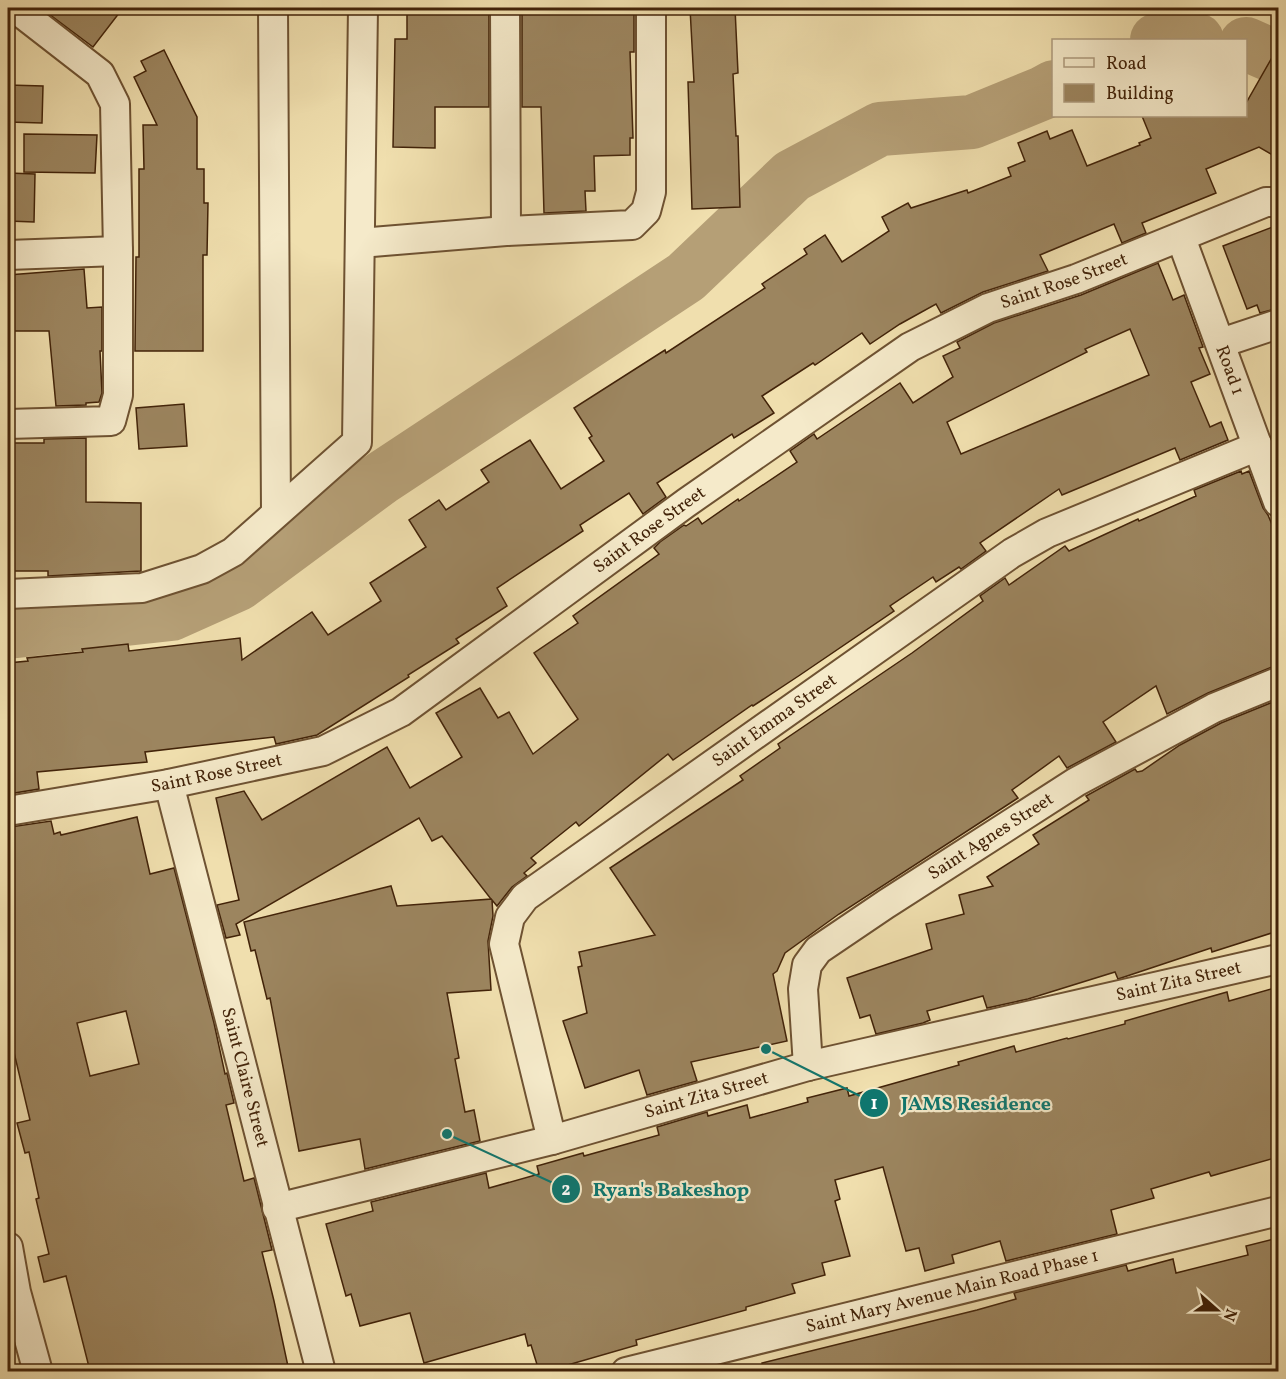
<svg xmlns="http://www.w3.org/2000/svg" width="1286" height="1379" font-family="Vollkorn,serif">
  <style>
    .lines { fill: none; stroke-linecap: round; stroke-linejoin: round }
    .river { stroke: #b59f76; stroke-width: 54 }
    .building { fill: #9c855f; stroke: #422309; stroke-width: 1.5; fill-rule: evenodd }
    .street-casing { stroke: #6e5232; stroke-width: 32 }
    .street { stroke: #f5eaca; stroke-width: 28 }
    .labels { text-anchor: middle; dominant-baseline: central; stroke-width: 4.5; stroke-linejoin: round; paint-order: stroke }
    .street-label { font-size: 18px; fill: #422309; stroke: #f5eaca }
    .leader { fill: none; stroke: #0f766e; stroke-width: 2 }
    .callout-dot { fill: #0f766e; stroke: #f5eaca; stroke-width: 2 }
    .mark-label { font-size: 18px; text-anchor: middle; font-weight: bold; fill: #fff }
    .callout-label { font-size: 20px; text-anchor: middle; font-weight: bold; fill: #0f766e; stroke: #f5eaca; stroke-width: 4.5; stroke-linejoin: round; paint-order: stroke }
  </style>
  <rect width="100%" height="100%" fill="#f0dfae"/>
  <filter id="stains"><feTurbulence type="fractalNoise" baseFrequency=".00333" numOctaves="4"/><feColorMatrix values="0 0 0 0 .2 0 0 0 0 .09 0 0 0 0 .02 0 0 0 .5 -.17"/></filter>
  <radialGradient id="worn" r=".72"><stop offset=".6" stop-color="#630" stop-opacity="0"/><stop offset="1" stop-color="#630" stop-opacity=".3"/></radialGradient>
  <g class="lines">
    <!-- river -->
    <g class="river">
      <polyline points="1157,40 1165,38 1197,40"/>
      <polyline points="1246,44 1278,58"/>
      <polyline points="8,632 171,614 238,584 380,479 686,277 792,176 880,129 972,122 1043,93 1054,87"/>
    </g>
  </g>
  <!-- building -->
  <g class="building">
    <polygon points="41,8 123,8 93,47"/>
    <polygon points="407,8 489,8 489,107 435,107 435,148 393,147 395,39 407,39"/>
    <polygon points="522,8 634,9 634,52 630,52 633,138 630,138 630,155 594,156 595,191 585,191 586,211 544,213 541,107 522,107"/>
    <polygon points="690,8 735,8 738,73 733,74 736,136 738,136 740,207 692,209 688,82 694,82"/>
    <polygon points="1278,47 1278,158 1259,147 1206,169 1216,193 1142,223 1146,233 1122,243 1114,224 1040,255 1048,271 983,292 941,313 936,304 900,324 870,344 862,333 815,365 813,363 762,396 774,413 734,438 732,434 657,483 666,497 643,514 629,493 580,525 583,531 497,588 507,606 456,639 459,643 408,675 409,677 317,735 276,744 274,737 145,752 147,762 37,772 39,789 8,794 8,663 28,661 27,658 83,652 82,649 128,644 129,651 240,638 242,660 312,612 328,635 381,601 370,583 426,547 409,520 439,500 446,510 489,482 481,470 530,440 561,489 604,461 589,438 592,436 574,408 665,350 666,353 765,288 762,284 807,254 804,249 825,235 842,262 889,231 882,217 908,203 911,208 967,190 968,193 1011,176 1008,168 1025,161 1018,143 1047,131 1050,139 1072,130 1087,166 1140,145 1139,143 1151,138 1142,116 1245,116 1245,105"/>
    <polygon points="164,50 197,117 197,169 204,169 204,203 208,203 207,255 203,255 203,351 135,351 136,257 139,257 139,169 144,169 143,125 157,125 134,77 146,71 141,61"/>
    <polygon points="8,85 43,86 42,123 8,122"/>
    <polygon points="24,134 97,135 95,173 24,172"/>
    <polygon points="8,173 35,174 34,222 8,221"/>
    <polygon points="1278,225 1278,308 1260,313 1257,305 1247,309 1223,246"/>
    <path d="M1158 263 1173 300 1184 295 1203 347 1199 348 1210 374 1191 382 1210 427 1221 422 1228 440 1180 460 1175 448 1062 495 1059 489 980 543 986 551 961 569 959 567 936 582 933 577 890 606 894 611 800 675 753 706 752 705 673 760 668 754 579 826 576 822 531 858 536 863 524 873 527 876 512 887 497 906 492 900 493 916 488 941 491 990 447 993 459 1058 455 1059 465 1112 474 1110 480 1141 365 1169 360 1139 299 1151 270 998 267 999 255 950 251 951 244 922 391 886 397 906 491 899 442 836 432 841 419 818 236 924 240 935 226 938 217 905 239 900 216 798 244 791 262 820 387 747 410 788 462 757 436 713 480 688 498 718 509 712 533 754 578 719 534 653 578 623 573 616 659 554 654 548 660 542 684 525 686 526 698 518 702 524 738 499 739 501 797 462 790 451 814 434 817 439 900 383 913 403 953 377 943 356 960 348 957 342 994 323 1081 295ZM1130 329 1149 375 961 454 947 422 1087 352 1085 349Z"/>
    <polygon points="84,269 87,308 102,307 102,351 100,351 102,393 99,402 86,403 86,405 56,406 49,331 8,331 8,275"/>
    <polygon points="184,404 187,446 139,449 136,408"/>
    <polygon points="86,438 86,502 141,503 141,571 48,576 48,571 8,571 8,443 44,443 44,439"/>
    <polygon points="1241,471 1242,474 1249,471 1263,508 1268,515 1278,539 1278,666 1272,667 1208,693 1167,714 1156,686 1103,722 1116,742 1067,768 1059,756 1012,790 1018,798 839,914 785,953 777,971 773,974 787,1041 691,1062 697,1081 647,1095 639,1070 585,1088 563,1021 587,1013 578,967 582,966 579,952 655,935 610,868 743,780 740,776 780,748 778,744 912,653 983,601 980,596 1005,578 1009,585 1065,546 1069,551 1138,519 1139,521 1196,496 1194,490"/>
    <polygon points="1278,700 1278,931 1212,952 1211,948 1118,979 1115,972 1028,999 987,1008 983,996 927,1011 930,1020 923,1023 876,1034 870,1015 860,1018 847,978 932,949 926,924 964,914 959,895 993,886 987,877 1039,844 1033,835 1089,800 1086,796 1135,769 1137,772 1142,771 1180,745 1221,723"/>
    <path d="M137 817 150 874 174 868 214 1023 225 1074 227 1073 234 1103 226 1105 244 1181 254 1178 272 1250 262 1252 274 1301 289 1371H90L66 1276 44 1282 38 1257 49 1254 36 1199 39 1198 29 1152 25 1153 17 1123 30 1120 8 1027V845L14 843 10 827 51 821 54 834 60 832 61 835ZM126 1011 139 1064 90 1076 77 1023Z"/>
    <polygon points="1278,987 1278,1157 1211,1176 1209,1172 1151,1189 1154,1198 1111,1210 1117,1234 1006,1261 1000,1241 952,1255 954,1263 925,1271 919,1248 906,1251 883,1167 835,1180 840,1199 835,1201 850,1256 822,1263 825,1275 792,1284 795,1293 746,1307 746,1310 636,1340 637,1345 547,1371 539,1371 531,1345 528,1346 525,1334 424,1363 410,1313 360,1326 351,1294 346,1296 326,1224 373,1211 371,1202 486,1173 489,1188 539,1174 537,1166 583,1153 584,1156 659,1135 657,1127 707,1112 708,1116 747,1105 750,1118 808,1102 807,1098 847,1088 849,1096 959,1065 958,1062 1014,1046 1016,1052 1067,1038 1068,1039 1125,1024 1125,1021 1227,992 1229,1001"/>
    <polygon points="1278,1238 1278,1371 764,1371 762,1363 977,1310 1016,1299 1014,1293 1126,1265 1128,1271 1173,1259 1176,1273 1248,1255 1246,1246"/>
  </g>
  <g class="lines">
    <!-- street casing -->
    <g class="street-casing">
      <g id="street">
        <polyline points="273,8 276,512"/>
        <polyline points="505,8 506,231"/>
        <path id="s1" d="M1181 238 1278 502"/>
        <polyline points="360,243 506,231 632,225 646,211 651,192 651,8"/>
        <polyline points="8,255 118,251"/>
        <polyline points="1221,343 1278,324"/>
        <polyline points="8,424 111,421 118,395 118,251 115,104 100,74 15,8"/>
        <polyline points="8,594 142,588 202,569 233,552 357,442 363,8"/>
        <path id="s2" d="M169 784 321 1372"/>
        <path id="s3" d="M8 811 169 784 323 751 401 712 686 503 910 347 988 308 1076 279 1266 202H1278"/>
        <path id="s4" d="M808 1066 803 989 807 965 818 950 886 904 1076 782 1214 708 1278 682"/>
        <path id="s5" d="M552 1140 504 944 510 917 525 897 1012 553 1047 533 1258 446"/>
        <path id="s6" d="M277 1208 552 1140 808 1066 1278 959"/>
        <polyline points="8,1247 16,1292 38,1372"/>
        <path id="s7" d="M626 1372 1278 1211"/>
      </g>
    </g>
    <!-- street -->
    <use href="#street" class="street"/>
  </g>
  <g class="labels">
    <!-- street labels -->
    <g class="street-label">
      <text stroke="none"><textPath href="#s3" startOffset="1202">Saint Rose Street</textPath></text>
      <text stroke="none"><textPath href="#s1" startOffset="141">Road 1</textPath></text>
      <text stroke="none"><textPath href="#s3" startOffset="716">Saint Rose Street</textPath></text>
      <text stroke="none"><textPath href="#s5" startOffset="560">Saint Emma Street</textPath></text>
      <text stroke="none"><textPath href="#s3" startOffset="212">Saint Rose Street</textPath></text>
      <text stroke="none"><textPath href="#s4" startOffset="327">Saint Agnes Street</textPath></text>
      <text stroke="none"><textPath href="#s6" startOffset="930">Saint Zita Street</textPath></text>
      <text stroke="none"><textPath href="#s2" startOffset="303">Saint Claire Street</textPath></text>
      <text stroke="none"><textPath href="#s6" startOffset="444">Saint Zita Street</textPath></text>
      <text stroke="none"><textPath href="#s7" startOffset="336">Saint Mary Avenue Main Road Phase 1</textPath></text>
    </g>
  </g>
  <!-- callouts -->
  <path class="leader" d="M766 1049L874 1103M447 1134L566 1189"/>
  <g class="callout-dot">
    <circle cx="766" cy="1049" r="6"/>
    <circle cx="447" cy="1134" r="6"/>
    <circle cx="874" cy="1103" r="15"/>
    <circle cx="566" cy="1189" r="15"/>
  </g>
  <g class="mark-label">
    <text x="874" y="1109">1</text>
    <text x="566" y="1195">2</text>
  </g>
  <g class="callout-label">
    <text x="976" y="1110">JAMS Residence</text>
    <text x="671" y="1196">Ryan's Bakeshop</text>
  </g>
  <!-- margin -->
  <rect width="1286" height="1379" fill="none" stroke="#f0dfae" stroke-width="30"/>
  <rect x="9" y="9" width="1268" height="1361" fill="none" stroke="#422309" stroke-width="3"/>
  <rect x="15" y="15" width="1256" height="1349" fill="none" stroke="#422309" stroke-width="1.5"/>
  <!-- legend -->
  <rect x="1052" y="39" width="195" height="78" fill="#f5eaca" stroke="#ad9a7d" stroke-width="1.5"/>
  <rect x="1064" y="58" width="30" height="9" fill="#f5eaca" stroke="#ad9a7d" stroke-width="1.5"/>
  <text x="1106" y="69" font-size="18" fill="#422309">Road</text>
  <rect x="1064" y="84" width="30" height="18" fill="#9c855f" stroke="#ad9a7d" stroke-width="1.5"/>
  <text x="1106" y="99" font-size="18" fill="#422309">Building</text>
  <!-- north arrow -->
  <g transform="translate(1217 1310) rotate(111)" stroke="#f5eaca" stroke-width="4.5" paint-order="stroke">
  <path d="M0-4.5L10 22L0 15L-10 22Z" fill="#422309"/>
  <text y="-9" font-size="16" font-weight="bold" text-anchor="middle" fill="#422309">N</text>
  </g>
  <rect width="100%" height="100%" filter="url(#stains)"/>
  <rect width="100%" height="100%" fill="url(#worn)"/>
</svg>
